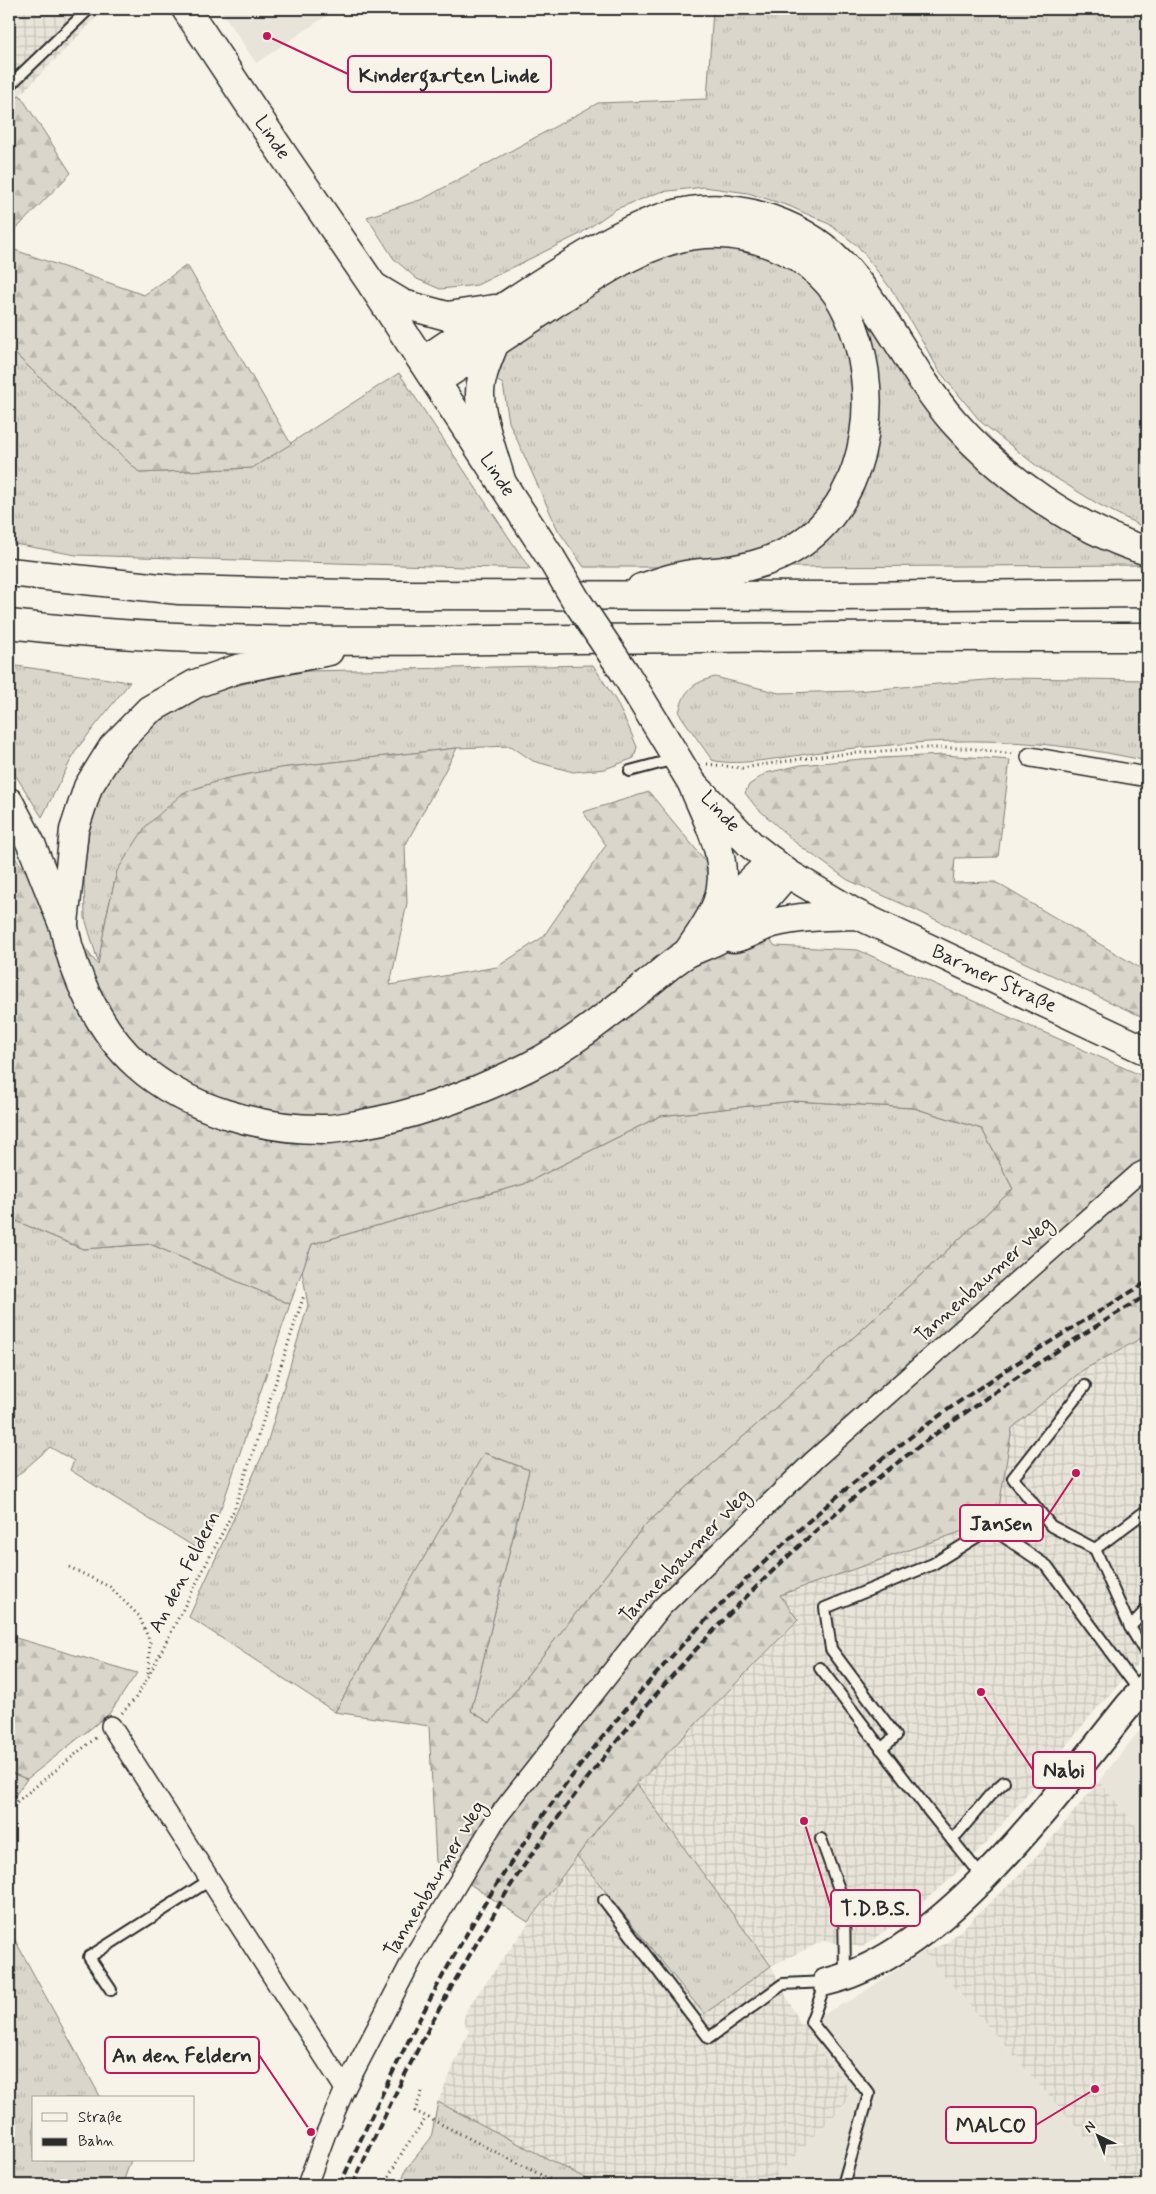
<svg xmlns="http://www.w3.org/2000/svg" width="1156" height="2194" font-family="Mynerve,sans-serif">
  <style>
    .built { fill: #e8e4da }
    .industrial { fill: url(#industrial-grid) }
    .grass { fill: url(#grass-tufts); stroke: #82807c }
    .forest { fill: url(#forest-firs); stroke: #82807c }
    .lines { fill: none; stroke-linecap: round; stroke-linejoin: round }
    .lane-casing { stroke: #2b2b2b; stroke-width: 14 }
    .street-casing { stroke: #2b2b2b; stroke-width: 22 }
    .secondary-casing { stroke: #2b2b2b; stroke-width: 30 }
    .primary-casing { stroke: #2b2b2b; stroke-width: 31 }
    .highway-casing { stroke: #2b2b2b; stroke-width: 31 }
    .path { stroke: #2b2b2b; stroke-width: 3; stroke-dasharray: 1 4; stroke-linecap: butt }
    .lane { stroke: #f7f3e8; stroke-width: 10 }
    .street { stroke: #f7f3e8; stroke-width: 19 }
    .secondary { stroke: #f7f3e8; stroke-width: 26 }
    .primary { stroke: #f7f3e8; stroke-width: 28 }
    .highway { stroke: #f7f3e8; stroke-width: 28 }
    .rail { stroke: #2b2b2b; stroke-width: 4; stroke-dasharray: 8 4; stroke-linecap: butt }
    .primary-bridge-casing { stroke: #2b2b2b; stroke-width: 31; stroke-linecap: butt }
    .primary-bridge { stroke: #f7f3e8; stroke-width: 28 }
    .labels { text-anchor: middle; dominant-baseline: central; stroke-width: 4.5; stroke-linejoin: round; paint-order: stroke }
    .street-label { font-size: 20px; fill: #2b2b2b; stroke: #f7f3e8 }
    .leader { fill: none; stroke: #c2185b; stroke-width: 2 }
    .callout-dot { fill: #c2185b; stroke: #f7f3e8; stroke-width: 2 }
    .callout { fill: #f7f3e8; stroke: #c2185b; stroke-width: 2 }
    .callout-label { font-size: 21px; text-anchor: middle; font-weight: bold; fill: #2b2b2b }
  </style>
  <defs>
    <pattern id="industrial-grid" width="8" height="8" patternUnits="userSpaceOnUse" patternTransform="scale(1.25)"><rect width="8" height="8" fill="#e8e4da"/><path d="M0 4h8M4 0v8" fill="none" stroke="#c7c4bb"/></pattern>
    <pattern id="grass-tufts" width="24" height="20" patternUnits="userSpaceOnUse" patternTransform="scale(1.25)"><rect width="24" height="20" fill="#dad6cc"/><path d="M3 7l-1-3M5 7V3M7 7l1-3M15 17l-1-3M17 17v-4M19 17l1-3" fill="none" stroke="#bbb8af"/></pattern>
    <pattern id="forest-firs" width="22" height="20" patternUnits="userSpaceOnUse" patternTransform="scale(1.25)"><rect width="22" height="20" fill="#dad6cc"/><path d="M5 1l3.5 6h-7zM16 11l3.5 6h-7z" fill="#bbb8af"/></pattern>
  </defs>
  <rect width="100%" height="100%" fill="#f7f3e8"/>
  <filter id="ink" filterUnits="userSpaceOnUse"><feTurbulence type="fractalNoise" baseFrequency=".02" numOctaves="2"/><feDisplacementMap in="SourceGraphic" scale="10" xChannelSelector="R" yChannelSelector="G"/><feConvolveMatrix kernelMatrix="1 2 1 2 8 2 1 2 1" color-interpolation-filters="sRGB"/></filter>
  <g filter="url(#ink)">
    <!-- built -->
    <g class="built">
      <polygon points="220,9 337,9 256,63"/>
      <polygon points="1147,1721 1147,1839 1099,1781"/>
      <polygon points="923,1952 1127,2185 768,2185 846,2103 841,2077 818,2049 804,2024 853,1999"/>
    </g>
    <!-- industrial -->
    <g class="industrial">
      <polygon points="9,9 105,9 9,106"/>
      <polygon points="1147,1335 1147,1653 1093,1713 988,1841 948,1881 906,1916 862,1947 823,1941 771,1966 801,2025 804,2024 818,2049 841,2077 847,2088 848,2096 846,2103 768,2185 597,2185 438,2102 469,2031 463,2022 467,2009 577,1856 703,2014 770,1966 637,1784 797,1620 779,1595 997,1519 1012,1428 1083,1370"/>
      <polygon points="1099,1781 1147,1839 1147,2185 1127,2185 923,1952 947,1943 1012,1882 1044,1848"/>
    </g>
    <!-- grass -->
    <g class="grass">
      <polygon points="713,9 1147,9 1147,529 1098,504 1038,467 981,422 940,372 894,293 858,246 829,224 789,206 748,193 704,187 660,192 616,209 580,234 477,285 440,289 417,279 394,259 367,217 423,199 598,103 707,99"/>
      <path d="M712 217C850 227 862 325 937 414 992 479 1066 530 1147 557V565L782 567C818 546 849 520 865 481 883 437 879 386 867 342 866 335 864 326 861 320 829 258 762 216 692 227 641 235 598 266 556 293 524 314 492 335 460 355L455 348 618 244C649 230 678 221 712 217Z"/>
      <polygon points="710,244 759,250 804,274 838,315 856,368 853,439 827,505 788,542 705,567 584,567 558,530 509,422 503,384 492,378 507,349 518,338 650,259"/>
      <polygon points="9,348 140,473 252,468 399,373 530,569 76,555 9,543"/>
      <polygon points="9,665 130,682 76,750 42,817 9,765"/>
      <polygon points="593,665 616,701 629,728 637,747 634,758 605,769 573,772 533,761 511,746 457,748 280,768 224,779 183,793 117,871 106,918 99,965 85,918 84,873 90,821 106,781 134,741 164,714 205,695 253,681 308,671"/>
      <path d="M715 677 779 693 856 691 1009 678 1146 680 1147 761C1071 744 991 737 913 743 885 746 857 747 829 751 800 754 737 768 712 760L679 713C684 690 692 683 715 677Z"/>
      <polygon points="794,1101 914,1108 982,1129 1013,1189 865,1327 644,1526 490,1723 471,1711 529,1470 485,1453 335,1712 189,1617 266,1447 308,1305 302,1271 312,1244 524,1184 660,1116"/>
      <polygon points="9,1218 83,1249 150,1244 290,1304 223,1503 201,1551 70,1470 74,1461 50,1447 9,1483"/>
      <polygon points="9,1772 27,1779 9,1804"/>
      <polygon points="637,1784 771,1966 704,2014 577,1856 598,1828"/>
      <polygon points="9,1929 101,2098 34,2098 34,2160 131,2160 122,2185 9,2185"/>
      <polygon points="438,2102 583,2177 597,2185 400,2185 406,2169 431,2138"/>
    </g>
    <!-- forest -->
    <g class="forest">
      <polygon points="20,95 71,173 9,236 9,106"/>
      <polygon points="9,248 144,295 187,265 291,444 252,468 140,473 9,348"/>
      <polygon points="457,748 405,846 407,903 390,985 497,967 543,937 606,845 583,812 649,792 775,946 858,950 1147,1078 1147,1335 1083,1370 1012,1428 997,1519 780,1595 798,1620 637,1784 598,1828 528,1922 436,1862 429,1726 335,1712 484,1453 529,1470 471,1711 490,1723 644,1526 865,1327 1013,1189 982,1129 914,1108 794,1101 660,1116 524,1184 312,1244 290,1304 150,1244 83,1249 9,1218 9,850 98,965 106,918 117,871 146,826 183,793 224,779 280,768"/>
      <polygon points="944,755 1010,760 998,857 955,858 953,883 995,882 1147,972 1147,1019 1004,953 916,910 848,880 796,843 756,807 745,793 749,785 766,773 801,765 861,759"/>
      <polygon points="9,1636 137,1673 109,1714 27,1779 9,1772"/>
    </g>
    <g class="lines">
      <!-- lane casing -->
      <g class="lane-casing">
        <g id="lane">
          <polyline points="9,86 89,9"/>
          <polyline points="630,771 675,759"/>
          <polyline points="1085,1386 1013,1478 1051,1526 1095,1549"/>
          <polyline points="1147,1510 1095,1549 1130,1627 1147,1655"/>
          <polyline points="1130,1627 1147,1609"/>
          <polyline points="820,1668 928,1810 982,1877"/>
          <polyline points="881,1749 896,1736 831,1649 825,1608 933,1564 991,1528 1047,1566 1140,1692"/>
          <polyline points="821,1839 844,1903 845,1975"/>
          <polyline points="952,1840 990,1795 1004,1782"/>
          <polyline points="604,1900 709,2038 783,1984 826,1982 811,2022 869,2094 843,2185"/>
          <polyline points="111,1990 89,1957 210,1880"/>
        </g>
      </g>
      <!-- street casing -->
      <g class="street-casing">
        <g id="street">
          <polyline points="1031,757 1147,777"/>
          <polyline points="111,1726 345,2089"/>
          <polyline points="307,2185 326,2133 345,2089 414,1956 496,1819 662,1607 814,1460 1139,1173 1147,1169"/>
        </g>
      </g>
      <!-- secondary casing -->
      <g class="secondary-casing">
        <path id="secondary" d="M826 1982C943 1955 1056 1795 1129 1705L1147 1685"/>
      </g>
      <!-- primary casing -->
      <g class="primary-casing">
        <g id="primary">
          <polyline points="186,9 284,156 373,286 551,558"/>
          <polyline points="625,673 692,783 750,844 787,873 858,915 1147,1051"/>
        </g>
      </g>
      <!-- highway casing -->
      <g class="highway-casing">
        <g id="highway">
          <polyline points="373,286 403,304 447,316 494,309"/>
          <path d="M495 342C489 358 480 376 480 394 480 419 495 458 502 484"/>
          <path d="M423 361C468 331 513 300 560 271 594 250 629 227 668 216 736 196 813 224 855 279 891 324 915 377 953 421 1004 479 1074 528 1147 551"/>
          <path d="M436 381C475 356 514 330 553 304 597 276 642 243 695 235 754 228 821 256 847 312 882 385 872 494 802 543 781 558 755 566 730 570 714 573 697 572 681 576 667 579 654 584 641 588"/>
          <polyline points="9,572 179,590 390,595 838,596 1147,593"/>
          <path d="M9 624C197 646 386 641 575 639 766 637 956 636 1147 637"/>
          <path d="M9 802 31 844 64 927C73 975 100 1032 137 1065 186 1109 261 1130 326 1129 338 1129 350 1126 362 1124 420 1114 475 1093 528 1067 571 1045 609 1014 647 984 660 974 672 962 686 954 696 948 709 945 719 939 746 922 767 897 787 873"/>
          <polyline points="712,918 772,861"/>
          <polyline points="64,923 74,830 88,787 113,747 149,710 195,684 237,669 329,651"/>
          <path d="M733 938C748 937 759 926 773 923 801 916 830 916 858 915"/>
          <path d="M687 953C698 937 710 921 717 903 733 862 707 821 692 783"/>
        </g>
      </g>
      <!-- path -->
      <g class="path">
        <polyline points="707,764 742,768 820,756 920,748 967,748 1013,754"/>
        <polyline points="69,1567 110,1587 139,1616 150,1642 148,1674"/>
        <polyline points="122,1713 135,1699 148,1677 234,1510 304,1295"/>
        <polyline points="9,1808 98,1736"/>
        <polyline points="422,2092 415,2111 561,2185"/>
        <polyline points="384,2185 404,2149 426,2118"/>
      </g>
      <!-- lane -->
      <use href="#lane" class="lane"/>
      <!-- street -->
      <use href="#street" class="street"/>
      <!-- secondary -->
      <use href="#secondary" class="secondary"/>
      <!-- primary -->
      <use href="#primary" class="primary"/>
      <!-- highway -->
      <use href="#highway" class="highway"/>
      <!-- rail -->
      <g class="rail">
        <path d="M340 2185C389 2076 442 1968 508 1867 612 1708 749 1563 899 1446 977 1385 1063 1334 1147 1282"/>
        <path d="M353 2185C391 2099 433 2016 481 1936 494 1915 505 1893 519 1873 612 1736 725 1607 851 1500 943 1423 1045 1357 1147 1295"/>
      </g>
      <!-- primary-bridge casing -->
      <g class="primary-bridge-casing">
        <polyline id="primary-bridge" points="551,558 576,600 625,673"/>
      </g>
      <!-- primary-bridge -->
      <use href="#primary-bridge" class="primary-bridge"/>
    </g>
  </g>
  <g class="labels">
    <!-- street labels -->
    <g class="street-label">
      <text transform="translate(272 138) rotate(56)">Linde</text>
      <text transform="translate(497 475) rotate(57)">Linde</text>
      <text transform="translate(720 812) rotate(47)">Linde</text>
      <text transform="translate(994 979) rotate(25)">Barmer Straße</text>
      <text transform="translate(984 1280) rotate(-42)">Tannenbaumer Weg</text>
      <text transform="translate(685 1556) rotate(-46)">Tannenbaumer Weg</text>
      <text transform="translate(185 1572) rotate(-63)">An den Feldern</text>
      <text transform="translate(435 1879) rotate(-59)">Tannenbaumer Weg</text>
    </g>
  </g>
  <!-- callouts -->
  <path class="leader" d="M267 36L348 74M1076 1473L1043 1523M981 1692L1033 1770M804 1821L831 1908M311 2132L259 2055M1095 2089L1036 2125"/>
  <g class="callout-dot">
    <circle cx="267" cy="36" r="5"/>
    <circle cx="1076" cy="1473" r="5"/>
    <circle cx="981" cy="1692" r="5"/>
    <circle cx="804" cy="1821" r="5"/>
    <circle cx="311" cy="2132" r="5"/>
    <circle cx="1095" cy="2089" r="5"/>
  </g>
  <g class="callout">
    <rect x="348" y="56" width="203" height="36" rx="5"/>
    <rect x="960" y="1505" width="83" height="36" rx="5"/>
    <rect x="1033" y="1752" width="62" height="36" rx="5"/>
    <rect x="831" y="1890" width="89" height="36" rx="5"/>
    <rect x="105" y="2037" width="154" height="36" rx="5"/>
    <rect x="946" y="2107" width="90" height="36" rx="5"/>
  </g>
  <g class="callout-label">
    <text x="449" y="82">Kindergarten Linde</text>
    <text x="1001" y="1530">Jansen</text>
    <text x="1064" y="1777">Nabi</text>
    <text x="875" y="1915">T.D.B.S.</text>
    <text x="182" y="2062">An den Feldern</text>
    <text x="991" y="2132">MALCO</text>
  </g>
  <!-- margin -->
  <rect width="1156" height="2194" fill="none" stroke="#f7f3e8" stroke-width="30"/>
  <rect x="15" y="15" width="1126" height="2164" fill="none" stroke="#2b2b2b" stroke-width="2" filter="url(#ink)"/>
  <!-- legend -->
  <rect x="32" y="2096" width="162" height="65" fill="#f7f3e8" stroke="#a5a39c"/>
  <rect x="42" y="2113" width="25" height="8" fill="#f7f3e8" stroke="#a5a39c"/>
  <text x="78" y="2122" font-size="15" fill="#2b2b2b">Straße</text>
  <rect x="42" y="2138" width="25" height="8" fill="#2b2b2b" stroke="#a5a39c"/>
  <text x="78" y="2146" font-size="15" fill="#2b2b2b">Bahn</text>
  <!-- north arrow -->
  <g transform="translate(1098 2136) rotate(317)" stroke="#f7f3e8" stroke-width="4" paint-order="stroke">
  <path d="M0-4L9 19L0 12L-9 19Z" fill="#2b2b2b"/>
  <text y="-8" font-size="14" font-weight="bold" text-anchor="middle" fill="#2b2b2b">N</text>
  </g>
</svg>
